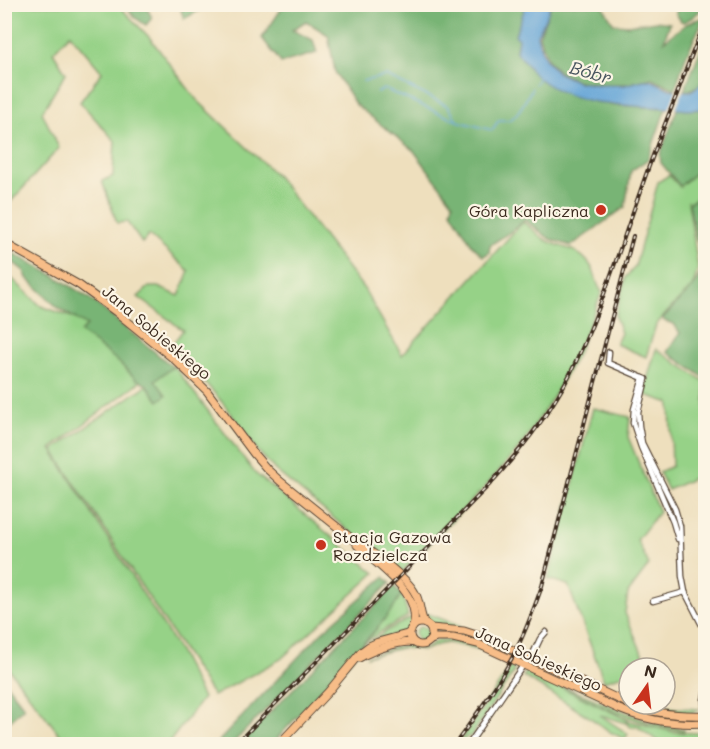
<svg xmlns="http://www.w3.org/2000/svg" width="710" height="749" font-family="Mali,sans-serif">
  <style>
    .green { fill: #96d287; stroke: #687e52; stroke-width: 1.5 }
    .forest { fill: #78b474; stroke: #5a6f49; stroke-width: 1.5 }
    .water { fill: #63a4d7; stroke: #4f677a; stroke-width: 1.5 }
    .pier { fill: #eedfbd }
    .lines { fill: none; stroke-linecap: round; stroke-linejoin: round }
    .stream { stroke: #63a4d7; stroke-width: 1.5 }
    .street-casing { stroke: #564536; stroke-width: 7 }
    .primary-casing { stroke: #564536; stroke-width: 9 }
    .street { stroke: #fff; stroke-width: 4.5 }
    .primary { stroke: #f7bd88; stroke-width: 7 }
    .rail-casing { stroke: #3b2a1e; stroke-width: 4 }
    .rail { stroke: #fcf5e5; stroke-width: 1.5; stroke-dasharray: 4.5; stroke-linecap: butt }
    .poi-dot { fill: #c8321e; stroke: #fcf5e5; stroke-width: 2 }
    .labels { text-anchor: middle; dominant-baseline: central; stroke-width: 4.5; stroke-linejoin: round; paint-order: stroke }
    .poi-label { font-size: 16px; fill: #3b2a1e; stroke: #fcf5e5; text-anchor: end }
    .street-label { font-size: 16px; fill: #3b2a1e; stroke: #fcf5e5 }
    .water-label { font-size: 18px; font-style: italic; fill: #49555f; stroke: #fcf5e5 }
  </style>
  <rect width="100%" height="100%" fill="#fcf5e5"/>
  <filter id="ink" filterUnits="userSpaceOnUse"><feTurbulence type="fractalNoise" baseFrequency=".0167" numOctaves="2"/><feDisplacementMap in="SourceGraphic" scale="12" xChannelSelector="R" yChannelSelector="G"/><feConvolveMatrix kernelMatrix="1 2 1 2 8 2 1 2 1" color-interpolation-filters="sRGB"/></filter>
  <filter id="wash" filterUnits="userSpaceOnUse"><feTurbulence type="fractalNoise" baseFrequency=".008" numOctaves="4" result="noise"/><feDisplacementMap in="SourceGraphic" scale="24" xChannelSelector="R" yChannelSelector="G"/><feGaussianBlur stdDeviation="1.35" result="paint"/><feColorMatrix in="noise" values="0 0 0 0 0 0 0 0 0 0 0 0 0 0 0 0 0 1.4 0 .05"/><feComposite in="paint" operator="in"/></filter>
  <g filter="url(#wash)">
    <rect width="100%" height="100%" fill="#eedfbd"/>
    <!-- green -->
    <g class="green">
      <path d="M5 5H118L150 38 196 99 277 176 364 289 402 355 523 222C531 227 538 235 546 240 562 249 574 246 588 262 598 274 594 282 602 292L576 357 552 399 521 446 484 488 402 572 392 564 390 558 388 559V563L275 470 258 451 227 408 210 388 169 349 183 330 138 297 149 287H158L179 296 189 271 149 235 142 243 127 222 117 223 102 181 113 176 115 141 80 102 102 72 70 34 53 52 66 73 42 112 59 148 5 208Z"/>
      <polygon points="705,159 705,193 689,203 688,202 698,268 694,282 691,288 671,308 656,325 646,357 616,344 621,333 615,316 626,277 635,267 658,182 669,175 681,188 680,186 700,169"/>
      <polygon points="4,271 41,306 94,325 149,375 51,449 175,644 203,698 168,744 67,744 5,664"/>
      <polygon points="656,349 705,382 705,473 668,490 659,472 672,466 670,403 643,394"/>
      <polygon points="174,366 255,473 375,573 281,659 213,696 53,450 147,385 159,401 155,380"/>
      <polygon points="593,408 630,417 628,437 659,512 637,540 649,565 628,593 625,613 648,667 629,668 629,673 604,681 568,585 548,579"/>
      <path d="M402 593 408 616 385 629 365 643 325 690 324 688C351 657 381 629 402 593Z"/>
      <path d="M429 614 460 626 458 628C441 628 434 629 423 615Z"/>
      <polygon points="412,617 412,621 406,631 369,644 386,631"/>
      <circle cx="422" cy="634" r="7"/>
      <path d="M438 633C470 635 488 642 517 655L520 659 479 641 438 636Z"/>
      <polygon points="438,640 461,642 481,648 482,650 448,643 437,645 425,650 401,648 366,657 395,647 411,644 419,648 425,648"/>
      <polygon points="512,665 514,672 471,736 466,738 461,744 458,744"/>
      <polygon points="539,665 618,702 700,718 664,720 641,714 613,703 538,668"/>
      <polygon points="527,672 530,672 628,720 626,723 600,715 628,734 625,739 612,733 586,715 523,676"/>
      <path d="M549 680 646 721 684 729V731C635 726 592 701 549 680Z"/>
      <path d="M637 704H649L676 708 700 709C687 719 652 708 637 704Z"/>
      <path d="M629 721 674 732 700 733 702 737C695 745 676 747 665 744 655 741 645 731 636 726L631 727 627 724Z"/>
    </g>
    <!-- forest -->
    <g class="forest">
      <polygon points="125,5 149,5 147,8 152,18 146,25 134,17"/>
      <polygon points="181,5 181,4 209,5 184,19 180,7"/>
      <polygon points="284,5 526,5 521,21 516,52 522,57 610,105 666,108 648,159 631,171 625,207 571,246 550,239 525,220 509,233 490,245 489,253 483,256 472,245 451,211 453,203 414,151 355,104 335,72 328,35 306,21 292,30 313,40 317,53 281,63 262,38"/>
      <path d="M551 5H602L614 24 628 25 656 21 670 23 664 41C677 31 688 20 704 18L686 56 675 89 652 78 627 84H605L578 81 559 72 548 60 539 36Z"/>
      <polygon points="677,5 702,5 702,9 693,17 684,22 681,21 676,14"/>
      <path d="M705 41V83C697 85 692 91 684 91L702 46Z"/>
      <polygon points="677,109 705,109 705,159 700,169 680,186 661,163 660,155"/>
      <polygon points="705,193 705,378 667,352 680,333 674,324 664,321 663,318 695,284 703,267 703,248 696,239 689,203"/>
      <polygon points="7,250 55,276 89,298 173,367 155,380 166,395 159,401 147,385 136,379 115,359 80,332 87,326 57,307 27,278 24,271 5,256"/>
      <polygon points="384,577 390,583 389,584 232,744 216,744 321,633"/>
      <path d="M394 586 401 594C391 615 374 631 359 648 330 681 301 713 272 744H239Z"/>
      <polygon points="5,682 24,707 5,726"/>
    </g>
    <!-- water -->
    <path class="water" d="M526 5H550L548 13 537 35 540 46 546 60 558 73 578 82 600 85H625L643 80H651L670 89 681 91H691L701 84 705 83V109L688 110 666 108C622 105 572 106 537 77 529 70 524 59 516 52L518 38 515 35Z"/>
    <!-- pier -->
    <polygon class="pier" points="677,88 684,88 674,113 668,112"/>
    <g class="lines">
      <!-- stream -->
      <g class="stream">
        <path d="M363 81 386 76 448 106 457 121 492 130 499 120C501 120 508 120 509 120 518 117 528 96 532 88"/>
        <polyline points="535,84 539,77"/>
        <polyline points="377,93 384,89 455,120"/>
      </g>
    </g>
  </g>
  <g filter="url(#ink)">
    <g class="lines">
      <!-- street casing -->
      <g class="street-casing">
        <g id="street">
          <polyline points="609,352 608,363 643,378"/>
          <polyline points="643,378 646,379 638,412 639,426 642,443 675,509 680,526 682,576 685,592"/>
          <polyline points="643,378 634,409 633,423 641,447 673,522 678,539"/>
          <polyline points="653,601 685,592 706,633"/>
          <polyline points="531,658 540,639 546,632"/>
          <polyline points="705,718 704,700 706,689"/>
          <polyline points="469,744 524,664 527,661 534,661"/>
        </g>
      </g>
      <!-- primary casing -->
      <g class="primary-casing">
        <g id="primary">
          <path d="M4 243 79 285 116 312 175 360 207 391 254 454 267 469 280 481 351 538C367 548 407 577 415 593 421 602 419 614 425 624"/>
          <path d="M357 545C377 567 423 592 413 627"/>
          <circle cx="421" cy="634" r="11"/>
          <polyline points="431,628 464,631 489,639 629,704"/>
          <path d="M431 640 436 638H453L478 644 619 709C648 721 675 725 706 723"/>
          <path d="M359 658C371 651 402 639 415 643"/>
          <path d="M629 704C654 714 679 716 706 715"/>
          <polyline points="279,744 328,692 361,652 369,646 378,642 407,634 411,631"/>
        </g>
      </g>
      <!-- street -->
      <use href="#street" class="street"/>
      <!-- primary -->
      <use href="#primary" class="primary"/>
      <!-- rail casing -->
      <g class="rail-casing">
        <g id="rail">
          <path d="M236 744 490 484C521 450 549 415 570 374 599 316 618 253 640 192 651 159 664 126 677 94 686 70 694 46 706 22"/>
          <path d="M455 744C473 719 492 694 507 667 522 641 532 614 542 586L633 236"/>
        </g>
      </g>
      <!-- rail -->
      <use href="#rail" class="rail"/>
    </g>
  </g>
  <!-- markers -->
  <g class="poi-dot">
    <circle cx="601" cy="210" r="6"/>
    <circle cx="321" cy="545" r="6"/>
  </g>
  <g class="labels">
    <!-- poi labels -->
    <g class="poi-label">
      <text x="589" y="210">Góra Kapliczna</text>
      <text x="333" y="536" text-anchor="start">Stacja Gazowa<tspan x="333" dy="18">Rozdzielcza</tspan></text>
    </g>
    <!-- street labels -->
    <g class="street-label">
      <text transform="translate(157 332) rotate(40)">Jana Sobieskiego</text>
      <text transform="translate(539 658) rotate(24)">Jana Sobieskiego</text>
    </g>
    <!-- water labels -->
    <g class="water-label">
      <text transform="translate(591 72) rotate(16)">Bóbr</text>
    </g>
  </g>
  <!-- margin -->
  <rect width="710" height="749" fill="none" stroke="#fcf5e5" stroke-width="24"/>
  <!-- north arrow -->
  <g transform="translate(647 686) rotate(14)"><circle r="28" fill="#fcf5e5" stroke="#afa495" stroke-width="1.5"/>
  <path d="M0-4.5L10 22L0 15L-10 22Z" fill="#c8321e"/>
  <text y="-9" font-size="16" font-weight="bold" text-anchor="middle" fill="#3b2a1e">N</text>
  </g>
</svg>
